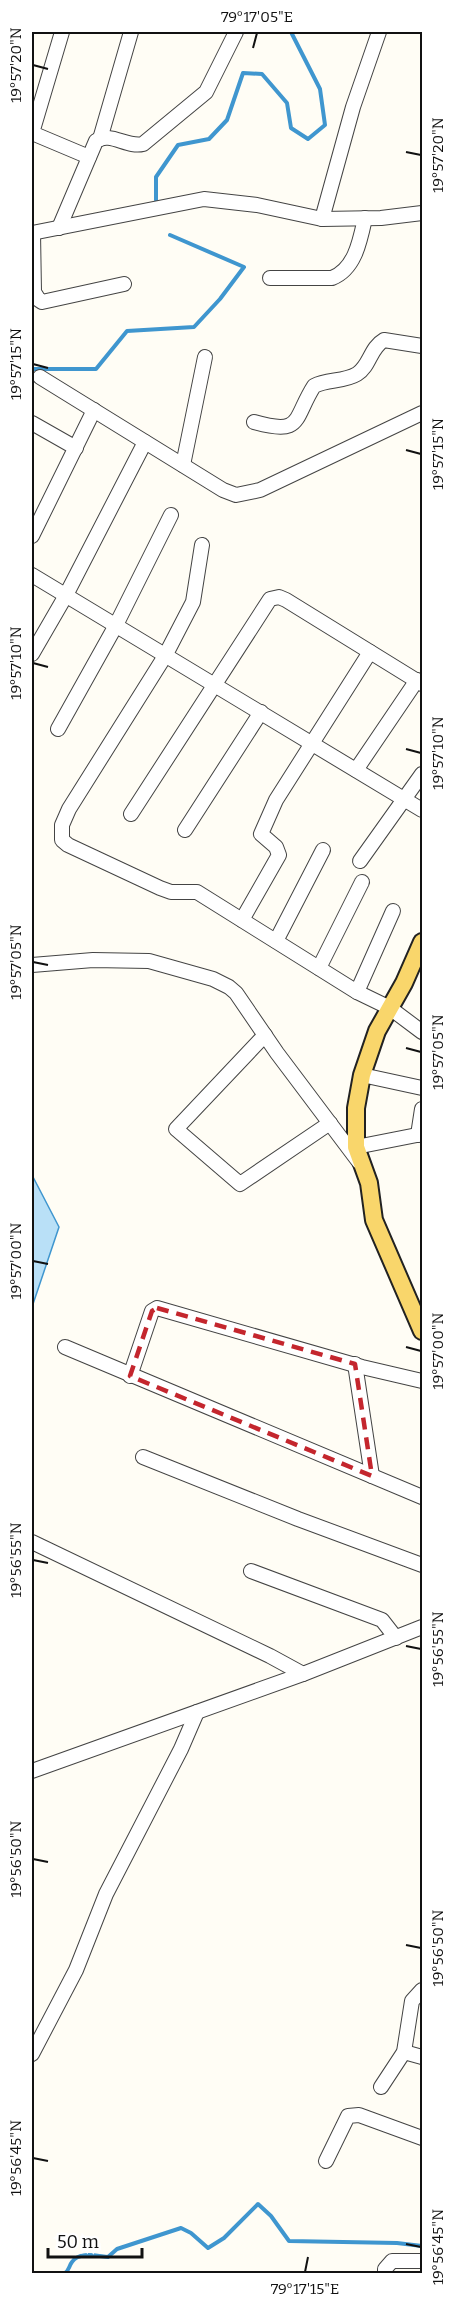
<svg xmlns="http://www.w3.org/2000/svg" width="454" height="2305" font-family="Bitter,serif">
  <style>
    .water { fill: #b9e0f7; stroke: #3f96cf; stroke-width: 1.5 }
    .lines { fill: none; stroke-linecap: round; stroke-linejoin: round }
    .stream { stroke: #3f96cf; stroke-width: 4 }
    .minor-casing { stroke: #444; stroke-width: 16 }
    .major-casing { stroke: #222; stroke-width: 20 }
    .minor { stroke: #fff; stroke-width: 14 }
    .major { stroke: #f9d66b; stroke-width: 16 }
    .marked { fill: none; stroke: #c4262e; stroke-width: 4.5; stroke-dasharray: 12 8; stroke-linejoin: round }
    .ticks { fill: none; stroke: #111; stroke-width: 2 }
    .neatline { fill: none; stroke: #111; stroke-width: 2 }
    .ticks-label { font-size: 15px; text-anchor: middle; fill: #111 }
  </style>
  <rect width="100%" height="100%" fill="#fffdf5"/>
  <!-- water -->
  <polygon class="water" points="32,1175 59,1227 32,1307"/>
  <g class="lines">
    <!-- stream -->
    <g class="stream">
      <polyline points="156,200 156,177 178,145 209,139 227,120 243,73 262,74 287,103 291,128 308,139 325,125 320,89 291,32"/>
      <polyline points="32,369 96,369 127,331 194,327 220,299 244,267 170,235"/>
      <path d="M64 2274C70 2270 68 2267 72 2262 79 2251 97 2256 108 2257L117 2249 181 2228 191 2233 208 2248 224 2238 258 2204 271 2216 289 2241 397 2243 422 2246"/>
    </g>
    <!-- minor casing -->
    <g class="minor-casing">
      <g id="minor">
        <polyline points="62,32 32,133 89,157"/>
        <polyline points="100,139 131,32"/>
        <polyline points="322,219 353,107 379,32"/>
        <path d="M59 228 96 141C110 131 127 148 143 144L206 92 236 32"/>
        <polyline points="32,233 204,199 257,205 322,219 381,218 422,213"/>
        <polyline points="33,233 34,292 39,300 42,302 124,284"/>
        <path d="M270 278H332C355 269 360 241 365 218"/>
        <polyline points="40,377 223,490 236,495 260,490 422,413"/>
        <path d="M254 422C303 436 293 419 314 386 327 379 344 382 357 374 370 366 370 348 384 340L422 346"/>
        <polyline points="32,423 76,448"/>
        <polyline points="183,465 205,357"/>
        <polyline points="32,536 94,410"/>
        <polyline points="202,545 193,602 165,656 69,809 62,825 62,840 68,845 160,888 171,892 197,892 357,992 390,1008 422,1032"/>
        <polyline points="32,575 422,810"/>
        <polyline points="32,654 65,597 145,442"/>
        <polyline points="58,729 115,627 171,515"/>
        <polyline points="356,770 417,680"/>
        <polyline points="131,814 270,599 279,597 286,600 422,684"/>
        <polyline points="185,830 261,712"/>
        <polyline points="360,861 422,774"/>
        <polyline points="242,920 279,855 276,847 261,834 276,800 370,652"/>
        <polyline points="276,941 323,850"/>
        <polyline points="32,965 93,960 149,961 213,979 229,987 236,993 277,1053 359,1162"/>
        <polyline points="319,968 362,882"/>
        <polyline points="357,992 393,911"/>
        <polyline points="265,1035 176,1129 240,1184 330,1123"/>
        <polyline points="362,1075 422,1088"/>
        <polyline points="418,1135 422,1109"/>
        <polyline points="356,1147 422,1134"/>
        <polyline points="65,1347 422,1497"/>
        <polyline points="355,1364 372,1476"/>
        <polyline points="130,1376 152,1311 157,1308 362,1367 422,1381"/>
        <polyline points="143,1457 298,1519 422,1565"/>
        <polyline points="32,1542 270,1656 303,1674"/>
        <polyline points="251,1571 382,1620 396,1638"/>
        <polyline points="32,1771 303,1674 422,1627"/>
        <polyline points="404,2052 422,2057"/>
        <polyline points="32,2054 76,1970 106,1894 181,1749 197,1712"/>
        <polyline points="381,2087 404,2052 412,2001 422,1990"/>
        <polyline points="326,2161 348,2116 359,2115 422,2138"/>
        <polyline points="385,2274 385,2269 392,2261 422,2261"/>
      </g>
    </g>
    <!-- major casing -->
    <g class="major-casing">
      <polyline id="major" points="422,942 404,983 377,1031 362,1075 356,1108 356,1147 369,1183 374,1220 422,1331"/>
    </g>
    <!-- minor -->
    <use href="#minor" class="minor"/>
    <!-- major -->
    <use href="#major" class="major"/>
  </g>
  <!-- marked area -->
  <path class="marked" d="M157 1308 355 1364 372 1476 130 1376 152 1311Z"/>
  <!-- ticks -->
  <path class="ticks" d="M253 48 257 33M33 65 48 69M406 152 421 155M33 364 48 368M406 450 421 454M33 663 48 667M406 749 421 753M33 962 48 965M406 1048 421 1052M33 1261 48 1264M406 1347 421 1351M33 1560 48 1563M406 1646 421 1649M33 1859 48 1862M406 1945 421 1948M33 2158 48 2161M406 2244 421 2247M305 2272 308 2257"/>
  <!-- border -->
  <rect width="454" height="2305" fill="none" stroke="#ffffff" stroke-width="66"/>
  <!-- scale -->
  <path d="M48 2248v9h94v-9" fill="none" stroke="#111111" stroke-width="3"/>
  <text x="57" y="2248" font-size="18" fill="#111111" stroke="#ffffff" stroke-width="4.5" paint-order="stroke">50 m</text>
  <rect x="33" y="33" width="388" height="2239" class="neatline"/>
  <g class="ticks-label">
    <text x="257" y="22">79°17'05"E</text>
    <text transform="translate(16 65) rotate(-90)" y="5">19°57'20"N</text>
    <text transform="translate(438 155) rotate(-90)" y="5">19°57'20"N</text>
    <text transform="translate(16 364) rotate(-90)" y="5">19°57'15"N</text>
    <text transform="translate(438 454) rotate(-90)" y="5">19°57'15"N</text>
    <text transform="translate(16 663) rotate(-90)" y="5">19°57'10"N</text>
    <text transform="translate(438 753) rotate(-90)" y="5">19°57'10"N</text>
    <text transform="translate(16 962) rotate(-90)" y="5">19°57'05"N</text>
    <text transform="translate(438 1052) rotate(-90)" y="5">19°57'05"N</text>
    <text transform="translate(16 1261) rotate(-90)" y="5">19°57'00"N</text>
    <text transform="translate(438 1351) rotate(-90)" y="5">19°57'00"N</text>
    <text transform="translate(16 1560) rotate(-90)" y="5">19°56'55"N</text>
    <text transform="translate(438 1649) rotate(-90)" y="5">19°56'55"N</text>
    <text transform="translate(16 1859) rotate(-90)" y="5">19°56'50"N</text>
    <text transform="translate(438 1948) rotate(-90)" y="5">19°56'50"N</text>
    <text transform="translate(16 2158) rotate(-90)" y="5">19°56'45"N</text>
    <text transform="translate(438 2247) rotate(-90)" y="5">19°56'45"N</text>
    <text x="305" y="2294">79°17'15"E</text>
  </g>
</svg>
